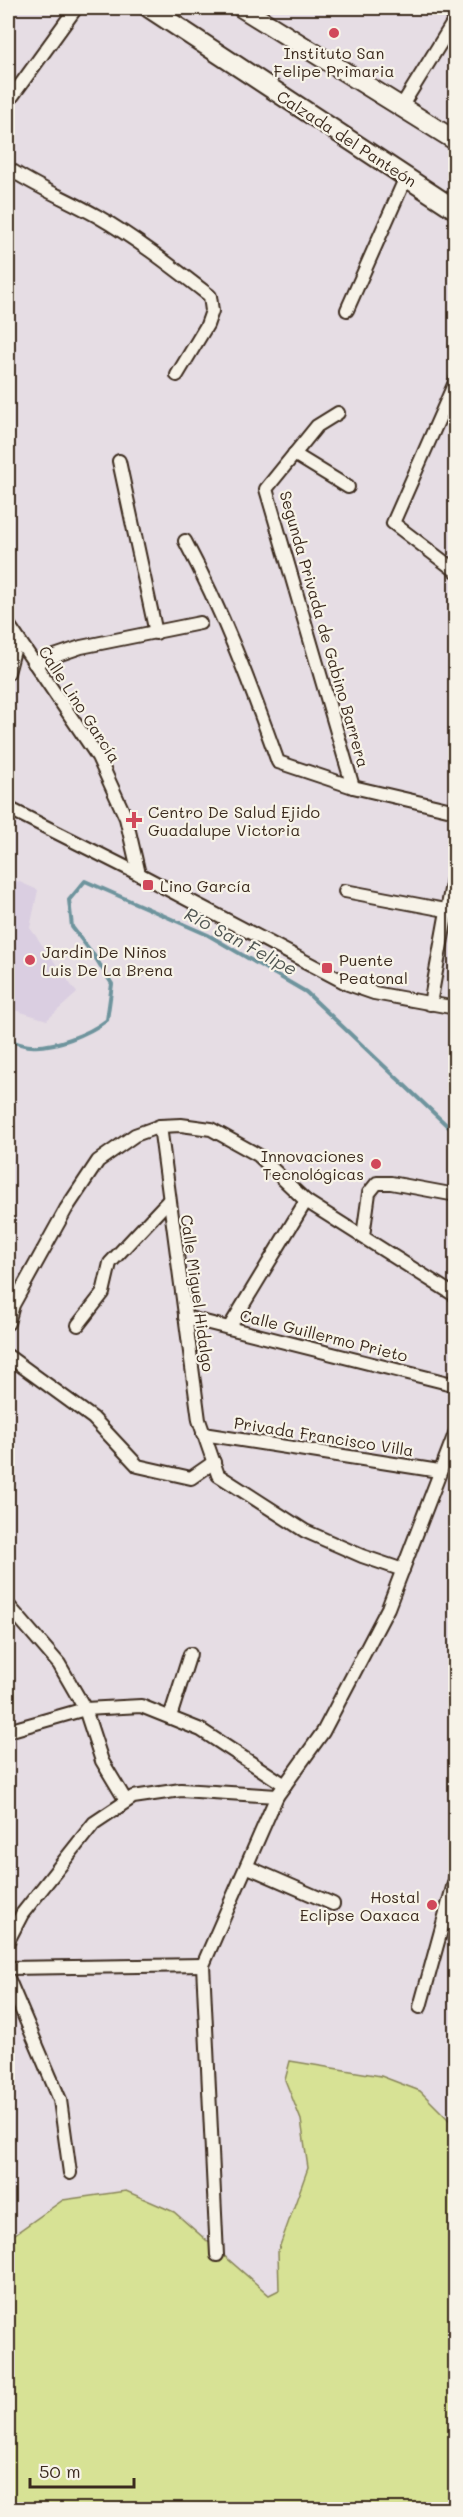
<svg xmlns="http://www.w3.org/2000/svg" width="463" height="2517" font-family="Mali,sans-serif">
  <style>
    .built { fill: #dacee1 }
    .green { fill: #d7e295; stroke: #89865a; stroke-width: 1.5 }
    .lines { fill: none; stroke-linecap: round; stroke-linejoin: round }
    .stream { stroke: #6e949d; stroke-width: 4 }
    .street-casing { stroke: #3b2a1e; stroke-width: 16 }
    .secondary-casing { stroke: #3b2a1e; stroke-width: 22 }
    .street { stroke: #f7f3e8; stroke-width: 12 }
    .secondary { stroke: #f7f3e8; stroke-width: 18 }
    .poi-dot { fill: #d1495b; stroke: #f7f3e8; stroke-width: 2 }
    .labels { text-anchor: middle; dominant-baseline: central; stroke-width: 4.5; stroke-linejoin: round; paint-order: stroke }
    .poi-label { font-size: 16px; fill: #3b2a1e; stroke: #f7f3e8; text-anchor: start }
    .street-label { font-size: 16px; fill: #3b2a1e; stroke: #f7f3e8 }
    .water-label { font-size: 18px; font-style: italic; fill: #505653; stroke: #f7f3e8 }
  </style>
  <rect width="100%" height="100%" fill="#e6dde4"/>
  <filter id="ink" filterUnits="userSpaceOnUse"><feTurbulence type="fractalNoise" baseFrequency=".0167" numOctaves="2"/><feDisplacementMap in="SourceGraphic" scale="12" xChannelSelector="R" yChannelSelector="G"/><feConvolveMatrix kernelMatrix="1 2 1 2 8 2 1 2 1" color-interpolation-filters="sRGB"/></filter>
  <g filter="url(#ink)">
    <!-- built -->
    <polygon class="built" points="8,877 38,890 30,928 77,993 47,1020 8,1008"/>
    <!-- green -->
    <polygon class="green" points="290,2061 381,2076 420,2091 455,2126 455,2509 8,2509 8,2239 63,2200 126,2191 174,2212 269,2295 279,2290 278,2251 308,2168 301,2120 285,2080"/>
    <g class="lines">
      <!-- stream -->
      <path class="stream" d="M8 1040C15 1042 23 1046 31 1046 54 1048 89 1034 107 1020L112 984 95 957 72 927 69 900 85 881 208 935 306 992 456 1134"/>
      <!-- street casing -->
      <g class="street-casing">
        <g id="street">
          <polyline points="8,102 76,8"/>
          <polyline points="401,107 456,18"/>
          <path d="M8 168C36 187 67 199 97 216 137 239 174 268 210 296L212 311 207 325 177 375"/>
          <polyline points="347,310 406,177"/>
          <polyline points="456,380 393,523 456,571"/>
          <polyline points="338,413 317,426 266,489 353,787"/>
          <polyline points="294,454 348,487"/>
          <polyline points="119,461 156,633"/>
          <path d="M185 541C223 612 251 686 278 762L353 787 456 811"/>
          <polyline points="8,624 98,757 126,818 139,874"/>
          <polyline points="34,663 81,647 200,623"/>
          <polyline points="8,673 17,639"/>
          <polyline points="8,808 139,874 348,984 374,993 456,1008"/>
          <polyline points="345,891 456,912"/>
          <polyline points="430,1004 456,862"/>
          <polyline points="160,1126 199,1420 218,1475 305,1531 362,1556 403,1570"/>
          <polyline points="363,1236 369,1193 377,1183 391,1183 456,1195"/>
          <polyline points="185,1317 456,1385"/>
          <polyline points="8,1323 13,1305 66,1209 98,1161 135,1135 160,1126 181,1125 211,1129 258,1155 306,1201 456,1296"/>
          <polyline points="78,1325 103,1293 110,1263 169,1200"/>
          <polyline points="229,1328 306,1201"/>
          <polyline points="8,1356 93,1418 138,1466 191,1478 214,1462"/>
          <polyline points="203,1434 439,1471"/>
          <polyline points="8,1605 59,1664 85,1709 102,1761 126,1801"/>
          <polyline points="170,1717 190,1654"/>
          <polyline points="8,1731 85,1709 141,1706 201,1730 285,1785"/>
          <polyline points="248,1867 333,1904"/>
          <polyline points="8,1941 22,1914 94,1823 133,1797 181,1790 277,1796"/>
          <polyline points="8,1968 203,1965"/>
          <polyline points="8,1978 60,2100 70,2173"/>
          <polyline points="420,2007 456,1876"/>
          <polyline points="217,2255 203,1965 277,1796 323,1732 388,1608 456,1431"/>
        </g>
      </g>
      <!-- secondary casing -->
      <g class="secondary-casing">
        <g id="secondary">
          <polyline points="149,8 456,210"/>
          <polyline points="242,8 456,141"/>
        </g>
      </g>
      <!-- street -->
      <use href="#street" class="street"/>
      <!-- secondary -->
      <use href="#secondary" class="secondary"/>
    </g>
  </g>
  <!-- markers -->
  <g class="poi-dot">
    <circle cx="334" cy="33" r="6"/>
    <path d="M131 811h6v6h6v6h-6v6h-6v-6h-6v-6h6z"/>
    <rect x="142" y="879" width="12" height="12" rx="3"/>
    <circle cx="30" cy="960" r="6"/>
    <rect x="321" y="962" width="12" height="12" rx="3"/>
    <circle cx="376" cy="1164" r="6"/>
    <circle cx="432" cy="1905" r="6"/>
  </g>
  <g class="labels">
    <!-- poi labels -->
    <g class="poi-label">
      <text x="334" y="52" text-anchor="middle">Instituto San<tspan x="334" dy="18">Felipe Primaria</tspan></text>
      <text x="148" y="811">Centro De Salud Ejido<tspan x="148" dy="18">Guadalupe Victoria</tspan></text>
      <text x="160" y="885">Lino García</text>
      <text x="42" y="951">Jardin De Niños<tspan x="42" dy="18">Luis De La Brena</tspan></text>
      <text x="339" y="959">Puente<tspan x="339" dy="18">Peatonal</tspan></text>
      <text x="364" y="1155" text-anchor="end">Innovaciones<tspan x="364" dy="18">Tecnológicas</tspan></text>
      <text x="420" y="1896" text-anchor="end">Hostal<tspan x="420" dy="18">Eclipse Oaxaca</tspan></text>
    </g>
    <!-- street labels -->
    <g class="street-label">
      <text transform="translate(347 138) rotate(33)">Calzada del Panteón</text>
      <text transform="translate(325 629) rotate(74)">Segunda Privada de Gabino Barrera</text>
      <text transform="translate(80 704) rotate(57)">Calle Lino García</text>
      <text transform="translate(198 1293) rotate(82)">Calle Miguel Hidalgo</text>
      <text transform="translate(324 1335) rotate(14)">Calle Guillermo Prieto</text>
      <text transform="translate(324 1436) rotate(9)">Privada Francisco Villa</text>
    </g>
    <!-- water labels -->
    <g class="water-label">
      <text transform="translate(241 941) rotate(28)">Río San Felipe</text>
    </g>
  </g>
  <!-- margin -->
  <rect width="463" height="2517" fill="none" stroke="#f7f3e8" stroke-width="30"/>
  <rect x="15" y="15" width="433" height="2487" fill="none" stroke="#3b2a1e" stroke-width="2" filter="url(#ink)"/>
  <!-- scale -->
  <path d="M30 2478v9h104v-9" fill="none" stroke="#3b2a1e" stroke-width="3"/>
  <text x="39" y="2478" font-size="18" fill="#3b2a1e" stroke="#f7f3e8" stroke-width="4.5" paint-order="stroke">50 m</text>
</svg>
